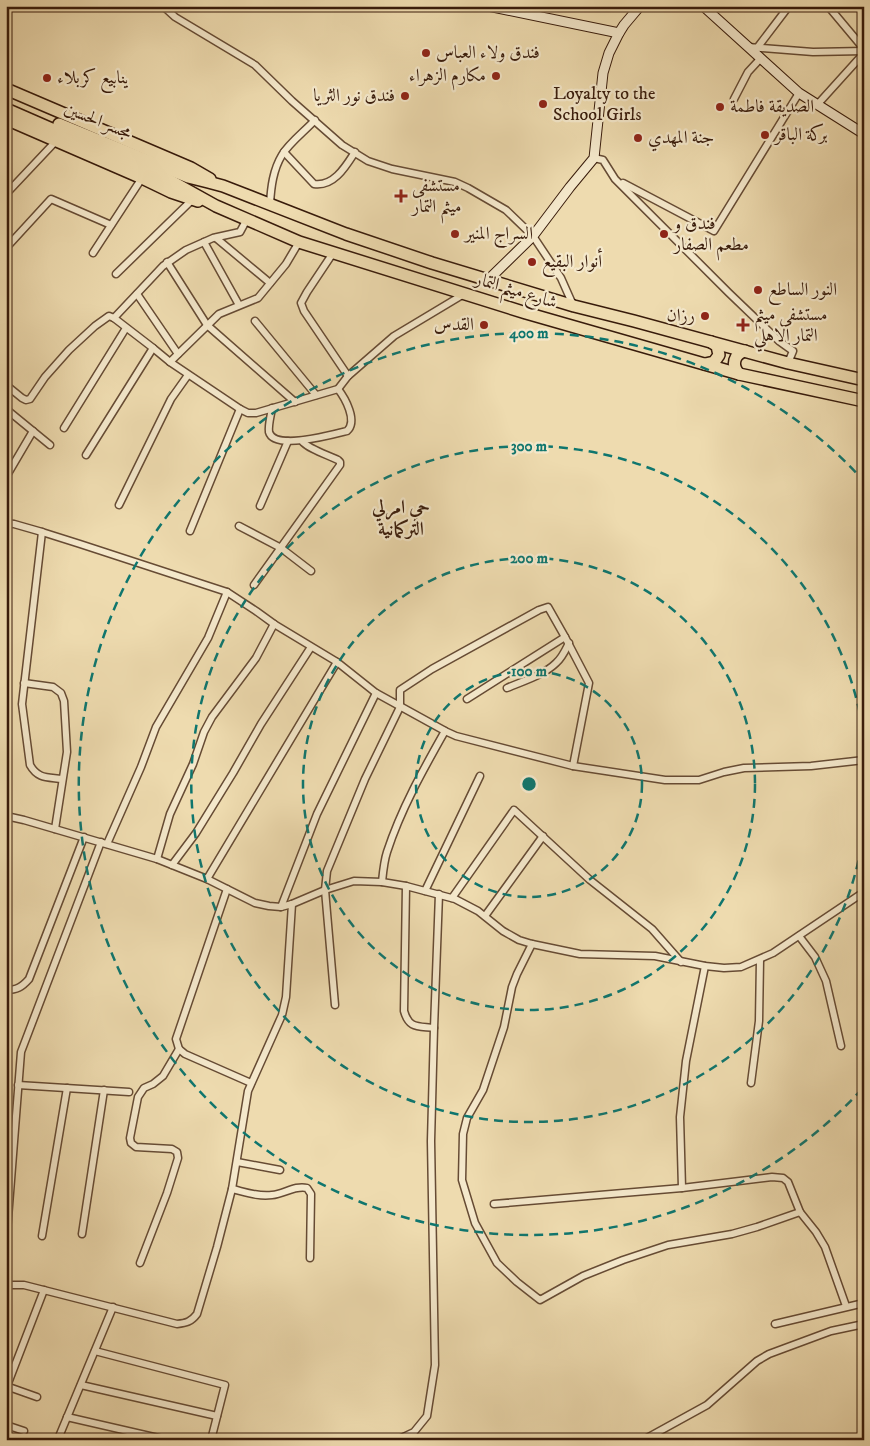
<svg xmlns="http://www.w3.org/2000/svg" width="870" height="1446" font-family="'IM FELL DW Pica',Amiri,serif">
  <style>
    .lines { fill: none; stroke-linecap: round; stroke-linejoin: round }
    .street-casing { stroke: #664b34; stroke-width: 9 }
    .secondary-casing { stroke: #381b0b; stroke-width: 11 }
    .highway-casing { stroke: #381b0b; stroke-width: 14 }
    .street { stroke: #f4e8cb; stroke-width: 6 }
    .secondary { stroke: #f4e8cb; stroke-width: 9 }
    .highway { stroke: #eedbaf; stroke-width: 11 }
    .ring { fill: none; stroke: #0f766e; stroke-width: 2.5; stroke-dasharray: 9 6 }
    .poi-dot { fill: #8f2418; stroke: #f4e8cb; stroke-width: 2 }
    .labels { text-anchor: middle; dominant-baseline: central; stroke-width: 4.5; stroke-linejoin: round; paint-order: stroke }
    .poi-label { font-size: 18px; fill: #381b0b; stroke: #f4e8cb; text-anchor: start }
    .street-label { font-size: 18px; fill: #381b0b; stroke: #f4e8cb }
    .neighbourhood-label { font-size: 19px; font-weight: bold; fill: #381b0b; stroke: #f4e8cb }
    .centre { fill: #0f766e; stroke: #f4e8cb; stroke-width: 2.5 }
    .ring-label { font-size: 15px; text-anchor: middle; font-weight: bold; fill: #0f766e; stroke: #f4e8cb; stroke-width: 4.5; stroke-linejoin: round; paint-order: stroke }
  </style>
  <rect width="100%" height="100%" fill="#eedbaf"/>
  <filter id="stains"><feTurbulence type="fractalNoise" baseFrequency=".004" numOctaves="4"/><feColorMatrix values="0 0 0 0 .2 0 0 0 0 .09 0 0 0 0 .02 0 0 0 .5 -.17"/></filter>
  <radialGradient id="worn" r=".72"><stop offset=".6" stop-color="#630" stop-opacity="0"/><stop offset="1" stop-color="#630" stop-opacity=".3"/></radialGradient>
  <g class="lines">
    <!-- street casing -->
    <g class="street-casing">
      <g id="street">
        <polyline points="163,6 175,17 255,65 292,101 342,145 368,161 392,169 455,182 468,188 506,210 533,236 561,278 573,305"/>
        <polyline points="828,6 864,49"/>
        <polyline points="6,8 10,6"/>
        <polyline points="748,47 813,52 864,51"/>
        <polyline points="757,48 789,6"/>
        <polyline points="734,99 748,72 760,59"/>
        <polyline points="817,105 864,53"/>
        <path d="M284 152 314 184C334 187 346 166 355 152"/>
        <polyline points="594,158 603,160 615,179 729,293 779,341 793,351 788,363"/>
        <polyline points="623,183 714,231 799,93"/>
        <polyline points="6,194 56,141"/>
        <path d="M270 204C271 187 273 170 282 155 289 143 305 131 315 120"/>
        <polyline points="216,238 270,283"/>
        <polyline points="204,242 239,305"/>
        <polyline points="6,248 51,199 111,225"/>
        <polyline points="93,253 142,178"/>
        <polyline points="333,253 307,292 301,303 304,311 348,376"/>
        <polyline points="167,262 207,325 295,402"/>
        <polyline points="116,274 193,199"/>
        <polyline points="137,294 178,354"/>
        <polyline points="114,318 163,266 186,250 213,238 240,232 247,219"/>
        <polyline points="255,321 316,395"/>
        <polyline points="170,362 219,314 258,298 286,264 299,242"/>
        <polyline points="6,385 22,398 26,400 30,399 45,377 69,350 95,326 109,316 114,318 153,348 170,362 240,409 248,413 256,413 338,389 348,376 394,336 464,294"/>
        <path d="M272 408C271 415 268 425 269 432 274 451 335 434 347 431 358 421 345 398 338 389"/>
        <polyline points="6,409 50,445"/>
        <polyline points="64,428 126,328"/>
        <polyline points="86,455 153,348"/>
        <polyline points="6,477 33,431"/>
        <polyline points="119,505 171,399 188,375"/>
        <polyline points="260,506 288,441"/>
        <polyline points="6,523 14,524 42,532 80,544 227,592 256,611 274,624 337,662 376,693 445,731 456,736 573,766 665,780 699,780 724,772 744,768 811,766 864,760"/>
        <polyline points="239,526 281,548 311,571"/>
        <polyline points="190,531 240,409"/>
        <path d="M42 532 22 704 30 765C38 779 47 777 62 779"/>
        <path d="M254 585 340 465V462L338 460C328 455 308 449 302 441"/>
        <polyline points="24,683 53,687 61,693 64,701 67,752 55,829"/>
        <path d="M507 688C523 681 544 675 556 663 562 658 565 651 569 643"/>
        <polyline points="467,699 565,637"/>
        <polyline points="6,816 24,820 157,859 207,879 255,903 269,906 281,907 292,904 325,890 354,881 382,882 406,886 455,899 478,911 503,931 519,940 532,944 580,954 655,956 705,966 724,968 741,967 773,953 864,892"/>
        <polyline points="107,844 141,767 156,727 208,638 227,592"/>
        <polyline points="157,859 170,814 193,764 204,732 212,717 256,658 274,624"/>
        <polyline points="172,865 196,833 233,773 261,724 311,647"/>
        <polyline points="207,879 337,662"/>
        <path d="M382 882C383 872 384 861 387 852 401 809 423 770 445 731"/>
        <path d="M406 886 404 1011C409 1029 418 1026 434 1028"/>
        <polyline points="227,889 176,1039 179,1049 185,1054 251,1083"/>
        <polyline points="425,891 480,776"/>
        <polyline points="452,898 514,810 590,880 652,929 681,962"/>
        <polyline points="281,907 317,814 376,693"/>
        <polyline points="485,916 543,836"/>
        <polyline points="799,936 815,957 826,981 841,1046"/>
        <polyline points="532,944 517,974 512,987 504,1027 483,1090 467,1118 463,1134 462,1180 475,1223 497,1263 517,1282 540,1300 583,1276 623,1260 668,1245 732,1234 757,1227 800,1212"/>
        <path d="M6 990C17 990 22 987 29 979L84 837"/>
        <polyline points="335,1005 325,890 327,871 365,779 400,707 400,690 432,669 539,610 548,607 565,637 589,683 573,766"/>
        <polyline points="751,1083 759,1021 760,960"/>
        <polyline points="18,1085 129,1092"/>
        <polyline points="237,1162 280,1170"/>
        <polyline points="682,1188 680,1117 686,1061 705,966"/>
        <path d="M232 1189C245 1192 258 1197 272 1195 284 1194 295 1185 307 1188L311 1194 310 1258"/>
        <polyline points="494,1204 682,1188 772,1177 783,1178 788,1182 800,1212 816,1232 825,1247 846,1306"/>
        <polyline points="82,1234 104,1090"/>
        <polyline points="42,1236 67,1088"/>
        <polyline points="6,1244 21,1052 101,842"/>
        <polyline points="140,1263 167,1193 178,1158 177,1152 172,1149 136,1147 131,1143 130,1138 138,1097 144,1088 153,1084 163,1076 179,1049"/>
        <path d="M6 1287 9 1285H24L177 1324C186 1323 191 1322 197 1314L217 1247 232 1189 248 1091 282 1015 286 997 292 904"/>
        <polyline points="775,1324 864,1303"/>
        <polyline points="95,1351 225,1385 211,1440"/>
        <polyline points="81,1385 217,1416"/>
        <polyline points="6,1386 37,1397"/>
        <polyline points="7,1386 44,1290"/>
        <polyline points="67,1417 167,1440"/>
        <polyline points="6,1425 24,1431"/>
        <polyline points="647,1438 707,1405 757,1361 769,1354 831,1331 864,1324"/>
        <polyline points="58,1439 113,1307"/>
        <polyline points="397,1440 414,1432 427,1416 435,1365 431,1141 434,1028 439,894"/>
      </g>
    </g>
    <!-- secondary casing -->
    <g class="secondary-casing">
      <g id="secondary">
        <polyline points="488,6 619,33"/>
        <polyline points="703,6 799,93 864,134"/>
        <polyline points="488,280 533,236 570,187 594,158 603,73 609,53 619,33 624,25 640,6"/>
      </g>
    </g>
    <!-- highway casing -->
    <g class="highway-casing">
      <g id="highway">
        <polyline points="6,89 191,168 210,179"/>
        <polyline points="6,109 171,181 216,206 299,242 526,313 739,374 864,401"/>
        <polyline points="6,119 142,178 171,192 198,201"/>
        <polyline points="59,124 188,177 208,182 223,186 346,234 432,263 574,306 634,321 788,363 864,380"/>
        <polyline points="705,364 714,362 719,355 717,346 711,342"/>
        <path d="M739 374C731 365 734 354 745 351"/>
      </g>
    </g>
    <!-- street -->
    <use href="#street" class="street"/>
    <!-- secondary -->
    <use href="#secondary" class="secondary"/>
    <!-- highway -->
    <use href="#highway" class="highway"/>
  </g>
  <!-- distance rings -->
  <g class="ring">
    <circle cx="529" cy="784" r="113"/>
    <circle cx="529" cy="784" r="226"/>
    <path d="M864 831A338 338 0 1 1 864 737"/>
    <path d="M862 1089A451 451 0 1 1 862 479"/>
  </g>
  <!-- markers -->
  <g class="poi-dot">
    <circle cx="426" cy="53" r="5"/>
    <circle cx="496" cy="76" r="5"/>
    <circle cx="47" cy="78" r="5"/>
    <circle cx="405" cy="96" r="5"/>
    <circle cx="543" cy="104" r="5"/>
    <circle cx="720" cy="107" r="5"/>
    <circle cx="765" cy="135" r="5"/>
    <circle cx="638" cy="138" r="5"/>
    <path d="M398.5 188.5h5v5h5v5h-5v5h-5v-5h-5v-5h5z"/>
    <circle cx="455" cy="234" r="5"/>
    <circle cx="664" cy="234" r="5"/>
    <circle cx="532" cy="262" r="5"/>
    <circle cx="758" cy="290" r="5"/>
    <circle cx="705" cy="316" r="5"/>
    <circle cx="484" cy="325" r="5"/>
    <path d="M740.5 317.5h5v5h5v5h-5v5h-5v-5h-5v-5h5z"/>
  </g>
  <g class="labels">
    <!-- poi labels -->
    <g class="poi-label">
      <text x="436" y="53">فندق ولاء العباس</text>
      <text x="486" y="76" text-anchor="end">مكارم الزهراء</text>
      <text x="57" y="78">ينابيع كربلاء</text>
      <text x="553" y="94">Loyalty to the<tspan x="553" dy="21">School Girls</tspan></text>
      <text x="395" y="96" text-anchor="end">فندق نور الثريا</text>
      <text x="730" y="107">الصديقة فاطمة</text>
      <text x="775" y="135">بركة الباقر</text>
      <text x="648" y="138">جنة المهدي</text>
      <text x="412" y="186">مستشفى<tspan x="412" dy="21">ميثم التمار</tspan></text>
      <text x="674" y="224">فندق و<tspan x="674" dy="21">مطعم الصفار</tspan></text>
      <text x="465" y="234">السراج المنير</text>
      <text x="542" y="262">أنوار البقيع</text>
      <text x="768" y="290">النور الساطع</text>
      <text x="754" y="315">مستشفى ميثم<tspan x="754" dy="21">التمار الاهلي</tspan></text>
      <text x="695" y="316" text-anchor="end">رزان</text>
      <text x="474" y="325" text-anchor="end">القدس</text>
    </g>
    <!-- street labels -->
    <g class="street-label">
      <text transform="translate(98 121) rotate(22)">مجسر الحسين</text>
      <text transform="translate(516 291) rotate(17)">شارع ميثم التمار</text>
    </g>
    <!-- neighbourhood labels -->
    <g class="neighbourhood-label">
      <text x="401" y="507">حي امرلي<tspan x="401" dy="22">التركمانية</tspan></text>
    </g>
  </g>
  <circle cx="529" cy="784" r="8" class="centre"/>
  <g class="ring-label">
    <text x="529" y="338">400 m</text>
    <text x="529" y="451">300 m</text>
    <text x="529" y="563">200 m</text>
    <text x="529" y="676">100 m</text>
  </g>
  <!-- margin -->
  <rect width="870" height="1446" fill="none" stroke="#eedbaf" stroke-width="25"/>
  <rect x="8" y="8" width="855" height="1431" fill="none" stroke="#381b0b" stroke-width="2.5"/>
  <rect x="12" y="12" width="845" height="1421" fill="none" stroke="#381b0b"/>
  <rect width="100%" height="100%" filter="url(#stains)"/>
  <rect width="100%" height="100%" fill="url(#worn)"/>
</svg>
